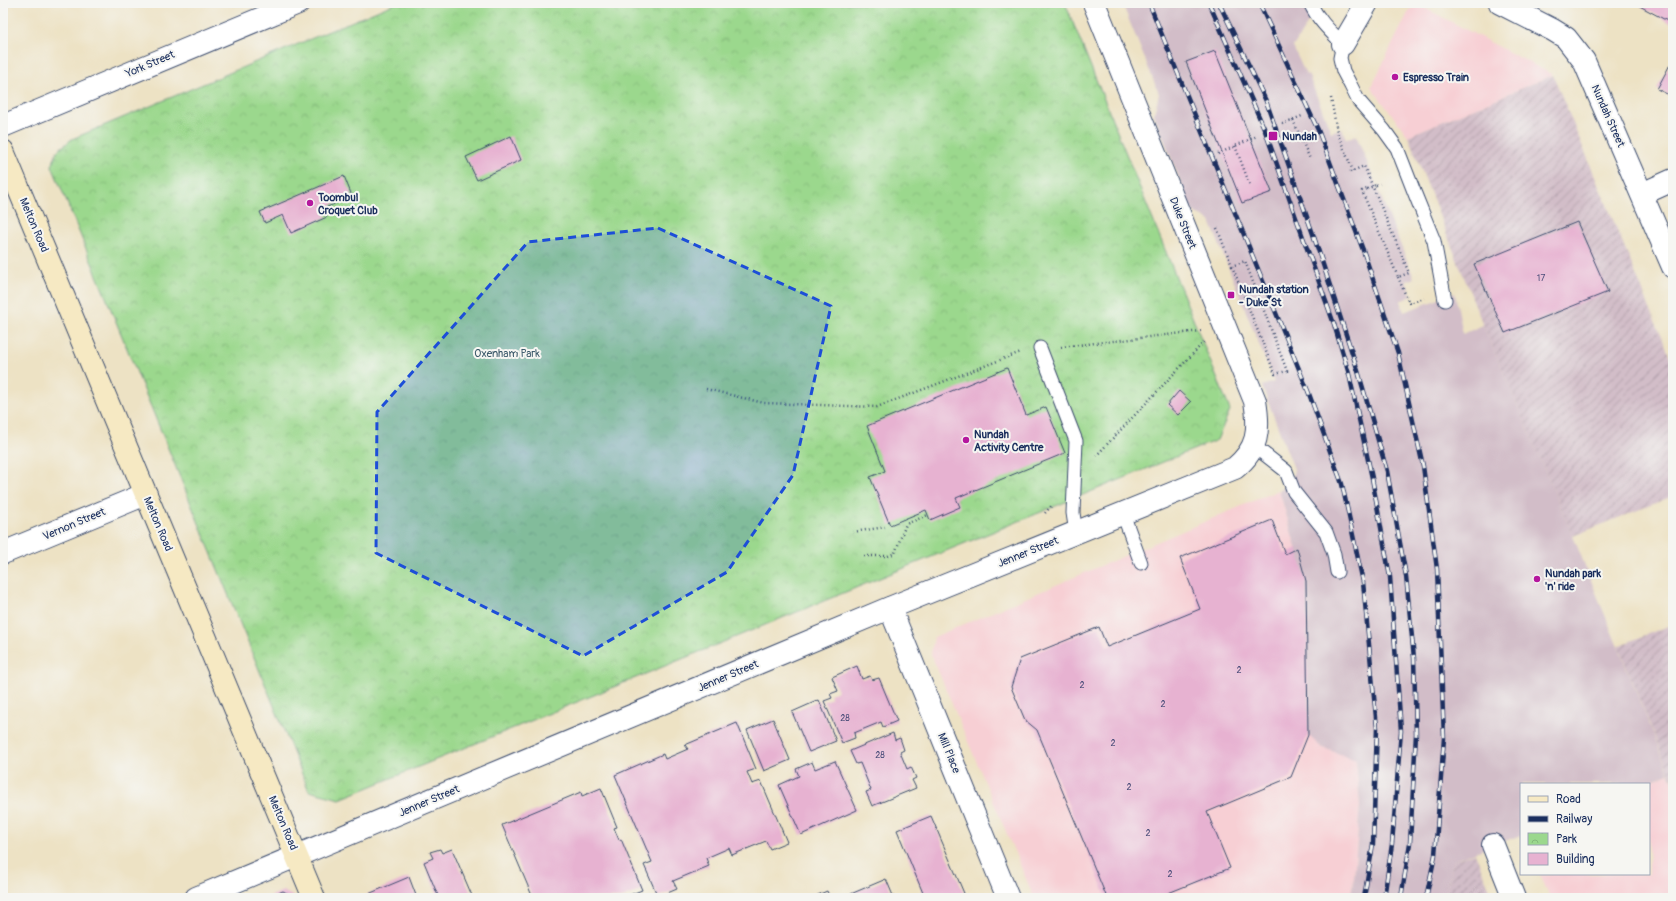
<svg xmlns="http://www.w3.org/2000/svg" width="1676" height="901" font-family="Pangolin,sans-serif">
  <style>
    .built { fill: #f7cfd4 }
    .industrial { fill: url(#industrial-furrows) }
    .railway { fill: #d2bdc8 }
    .park { fill: url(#park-crowns); stroke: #5b8476 }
    .building { fill: #e7b2d1 }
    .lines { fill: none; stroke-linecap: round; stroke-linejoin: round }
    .lane-casing { stroke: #3a4a6d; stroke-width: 15 }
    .street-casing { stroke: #3a4a6d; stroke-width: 24 }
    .secondary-casing { stroke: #3a4a6d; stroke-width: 24 }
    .path { stroke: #3a4a6d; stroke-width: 2.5; stroke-dasharray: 1 3; stroke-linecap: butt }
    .lane { stroke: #fff; stroke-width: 13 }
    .street { stroke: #fff; stroke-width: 22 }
    .secondary { stroke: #f6e9c3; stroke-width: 22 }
    .rail-casing { stroke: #1b2f5e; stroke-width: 4.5 }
    .rail { stroke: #f6f6f2; stroke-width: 3; stroke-dasharray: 9; stroke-linecap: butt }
    .path-bridge { stroke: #3a4a6d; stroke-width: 2.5; stroke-dasharray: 1 3; stroke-linecap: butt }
    .marked { fill: #1d4ed8; fill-opacity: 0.2; stroke: #1d4ed8; stroke-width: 3; stroke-dasharray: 8 5; stroke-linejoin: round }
    .poi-dot { fill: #b5179e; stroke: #f6f6f2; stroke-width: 1.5 }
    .labels { text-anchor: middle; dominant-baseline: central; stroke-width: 4; stroke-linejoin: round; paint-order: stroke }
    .number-label { font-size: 9px; fill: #4e507b }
    .street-label { font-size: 11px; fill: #1b2f5e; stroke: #f6f6f2 }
    .poi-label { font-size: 11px; font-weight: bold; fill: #1b2f5e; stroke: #f6f6f2; text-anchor: start }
    .park-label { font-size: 11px; fill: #3b596a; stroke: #f6f6f2 }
  </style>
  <defs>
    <pattern id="industrial-furrows" width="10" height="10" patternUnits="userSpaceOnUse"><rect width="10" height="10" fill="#d2bdc8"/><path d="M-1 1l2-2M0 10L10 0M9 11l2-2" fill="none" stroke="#aa9aa6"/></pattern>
    <pattern id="park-crowns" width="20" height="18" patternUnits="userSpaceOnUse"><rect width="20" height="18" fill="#9bd88d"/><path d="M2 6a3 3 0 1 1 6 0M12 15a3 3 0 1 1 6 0" fill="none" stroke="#85ba7c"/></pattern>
  </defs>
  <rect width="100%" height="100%" fill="#f6f6f2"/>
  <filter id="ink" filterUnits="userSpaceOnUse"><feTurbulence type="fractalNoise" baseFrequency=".025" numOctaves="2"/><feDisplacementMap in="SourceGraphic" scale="8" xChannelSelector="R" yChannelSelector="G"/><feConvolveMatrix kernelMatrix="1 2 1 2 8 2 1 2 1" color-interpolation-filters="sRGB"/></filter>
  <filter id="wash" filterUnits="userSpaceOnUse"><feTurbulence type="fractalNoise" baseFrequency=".012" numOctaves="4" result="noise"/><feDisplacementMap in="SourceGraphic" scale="16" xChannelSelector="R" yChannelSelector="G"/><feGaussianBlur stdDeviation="0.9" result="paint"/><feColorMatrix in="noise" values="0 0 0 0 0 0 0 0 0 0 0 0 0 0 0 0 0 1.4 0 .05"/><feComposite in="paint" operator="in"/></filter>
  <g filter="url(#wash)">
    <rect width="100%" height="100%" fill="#ede2c4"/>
    <!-- built -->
    <g class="built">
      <polygon points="1421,6 1553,75 1408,136 1371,87 1410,9"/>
      <polygon points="1279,490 1306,581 1321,747 1356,759 1360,805 1354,878 1350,898 1034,898 931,654 934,637"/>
      <polygon points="1669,773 1673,782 1673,898 1550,898 1540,874 1649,874 1649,784 1643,784"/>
    </g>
    <!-- industrial -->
    <g class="industrial">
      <polygon points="1553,75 1673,364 1673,496 1573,536 1483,325 1408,136"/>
      <polygon points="1673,624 1673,782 1618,646"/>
      <polygon points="1475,853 1493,898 1444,898 1454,860"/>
    </g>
    <!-- railway -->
    <polygon class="railway" points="1122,3 1320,3 1293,47 1306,75 1308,74 1331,132 1342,128 1346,139 1356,135 1414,278 1406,281 1412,296 1400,301 1404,312 1455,293 1463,334 1483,325 1573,536 1669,773 1643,784 1521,784 1521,835 1454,860 1444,898 1350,898 1354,878 1360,805 1356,760 1321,747 1308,735 1306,581 1279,490 1291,484 1294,469 1262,386 1274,382 1210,221 1192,211 1154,114 1159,94"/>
    <!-- park -->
    <polygon class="park" points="396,3 1065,3 1230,410 1217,440 340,799 309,791 52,166 57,151 72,139"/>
    <g id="blocks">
      <!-- building -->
      <g class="building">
        <polygon points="1634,3 1673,3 1673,24"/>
        <polygon points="1215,51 1272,192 1242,203 1186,62"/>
        <polygon points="1673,59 1673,97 1657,89"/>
        <polygon points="511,136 521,160 477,180 466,157"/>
        <polygon points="344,176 352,196 323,209 327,217 291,233 283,215 265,223 260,212"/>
        <polygon points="1577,222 1608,292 1505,333 1474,264"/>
        <polygon points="1007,368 1026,415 1046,407 1065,453 956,498 960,507 930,520 926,510 890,525 870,477 885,471 867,426"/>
        <polygon points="1179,391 1191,402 1178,415 1167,405"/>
        <polygon points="1272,520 1285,554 1297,548 1306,581 1308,735 1291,777 1207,812 1230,868 1156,898 1107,898 1037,730 1025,720 1011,687 1020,659 1099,627 1107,647 1200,609 1180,558"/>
        <polygon points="857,666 862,679 870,676 872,680 879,678 897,721 883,727 881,722 854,733 855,738 842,743 824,701 832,698 830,694 838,691 832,677"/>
        <polygon points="819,700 836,741 809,752 792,712"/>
        <polygon points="773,719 790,760 764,771 747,730"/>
        <polygon points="737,723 756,769 747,772 752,784 761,781 787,842 770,849 766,841 732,855 729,848 706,858 709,866 673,881 677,889 658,897 644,865 652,862 615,775 663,754 665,759 688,749 685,745"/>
        <polygon points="893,733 895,740 900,738 904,750 900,752 907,769 911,767 916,778 912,780 916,788 872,806 866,792 871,790 860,763 856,764 850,751"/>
        <polygon points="835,761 857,810 801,835 779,785 799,776 796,769 812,762 815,769"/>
        <polygon points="601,788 617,827 614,828 619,840 621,839 642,890 622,898 533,898 502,825 581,792 582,796"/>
        <polygon points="931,816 966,898 925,898 897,830"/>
        <polygon points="440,849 442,853 452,849 473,898 439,898 424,862 433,858 430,852"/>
        <polygon points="409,877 417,898 368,898 366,895"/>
        <polygon points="886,879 894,898 847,898 846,896"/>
        <polygon points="283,891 296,898 267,898"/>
        <polygon points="827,891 830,898 811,898"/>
      </g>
    </g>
  </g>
  <g filter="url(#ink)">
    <use href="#blocks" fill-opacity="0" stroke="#3a4a6d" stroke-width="1"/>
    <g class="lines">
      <!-- lane casing -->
      <g class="lane-casing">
        <g id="lane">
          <path d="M1310 3C1318 20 1330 31 1343 44L1340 58 1343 71 1351 86 1358 100 1384 130 1397 148 1415 194 1434 241 1445 300"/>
          <polyline points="1040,348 1076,441 1073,513 1076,533"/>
          <polyline points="1254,446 1286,471 1294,492 1326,532 1334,554 1337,572"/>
          <polyline points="1123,514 1141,563"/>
        </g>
      </g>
      <!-- street casing -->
      <g class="street-casing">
        <g id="street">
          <polyline points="1500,3 1553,30 1566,38 1584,61 1673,267"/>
          <polyline points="1343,44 1367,3"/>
          <polyline points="3,126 298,3"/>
          <polyline points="1642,194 1673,180"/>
          <polyline points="3,553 146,494"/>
          <polyline points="890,608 1008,898"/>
          <polyline points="1493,845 1514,898"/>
          <path d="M196 898 887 609 1235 468C1258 449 1260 431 1255 401L1094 3"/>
        </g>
      </g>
      <!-- secondary casing -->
      <g class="secondary-casing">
        <polyline id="secondary" points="3,151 314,898"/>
      </g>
      <!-- path -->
      <g class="path">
        <polyline points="1331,98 1337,132 1353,171"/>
        <polyline points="1293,120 1310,159"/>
        <polyline points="1282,124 1302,116"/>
        <polyline points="1235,146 1250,185"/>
        <polyline points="1218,154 1257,136"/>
        <polyline points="1350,172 1364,166 1409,273 1398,277 1362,191 1367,189"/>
        <polyline points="1376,185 1380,184"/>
        <polyline points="1217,228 1232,266 1245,261 1287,371 1275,374 1232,266"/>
        <polyline points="1398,277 1409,303 1424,298"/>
        <polyline points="1061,347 1201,331"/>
        <polyline points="706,389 764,403 877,407 1021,352"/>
        <polyline points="1096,456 1204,342"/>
        <polyline points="1045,513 1053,504"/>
        <polyline points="853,532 885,527"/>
        <polyline points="864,556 888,556 895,553 906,524 928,515"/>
      </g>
      <!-- lane -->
      <use href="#lane" class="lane"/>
      <!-- street -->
      <use href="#street" class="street"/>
      <!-- secondary -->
      <use href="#secondary" class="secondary"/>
      <!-- rail casing -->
      <g class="rail-casing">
        <g id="rail">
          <polyline points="1149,3 1308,391 1342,484 1363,582 1377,728 1373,844 1364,898"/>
          <polyline points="1209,3 1264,128 1334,324 1349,374 1372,478 1390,577 1401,731 1392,844 1384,898"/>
          <polyline points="1219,3 1266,101 1313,234 1358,371 1387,471 1406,576 1414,658 1416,734 1410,843 1401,898"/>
          <polyline points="1259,3 1318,130 1363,250 1398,353 1423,466 1437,569 1444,738 1435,855 1426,898"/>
        </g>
      </g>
      <!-- rail -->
      <use href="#rail" class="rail"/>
      <!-- path-bridge -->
      <polyline class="path-bridge" points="1367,189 1376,185"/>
    </g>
  </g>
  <!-- marked area -->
  <path class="marked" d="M658 228 831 306 793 475 727 572 583 656 376 553 377 412 528 242Z"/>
  <!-- markers -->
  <g class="poi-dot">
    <circle cx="1395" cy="77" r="4"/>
    <rect x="1268" y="131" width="10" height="10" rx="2"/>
    <circle cx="310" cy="203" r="4"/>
    <rect x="1227" y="291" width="8" height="8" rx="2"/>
    <circle cx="966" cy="440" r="4"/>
    <circle cx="1537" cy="579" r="4"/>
  </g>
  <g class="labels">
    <!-- number labels -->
    <g class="number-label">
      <text x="1541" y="278">17</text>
      <text x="1239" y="670">2</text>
      <text x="1082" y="685">2</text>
      <text x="1163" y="704">2</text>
      <text x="845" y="718">28</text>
      <text x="1113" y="743">2</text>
      <text x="880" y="755">28</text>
      <text x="1129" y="787">2</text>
      <text x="1148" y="833">2</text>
      <text x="1170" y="874">2</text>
    </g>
    <!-- street labels -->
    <g class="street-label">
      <text transform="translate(150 64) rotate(-23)">York Street</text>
      <text transform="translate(1608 116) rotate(66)">Nundah Street</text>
      <text transform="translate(1183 223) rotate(68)">Duke Street</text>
      <text transform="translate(34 225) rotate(67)">Melton Road</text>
      <text transform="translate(74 524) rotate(-23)">Vernon Street</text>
      <text transform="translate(158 524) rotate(67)">Melton Road</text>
      <text transform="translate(1028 552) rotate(-22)">Jenner Street</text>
      <text transform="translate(728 676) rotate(-23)">Jenner Street</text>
      <text transform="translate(949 753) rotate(68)">Mill Place</text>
      <text transform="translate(429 801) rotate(-23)">Jenner Street</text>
      <text transform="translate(283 823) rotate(67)">Melton Road</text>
    </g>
    <!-- poi labels -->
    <g class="poi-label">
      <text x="1403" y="77">Espresso Train</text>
      <text x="1282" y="136">Nundah</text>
      <text x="318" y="197">Toombul<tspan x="318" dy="13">Croquet Club</tspan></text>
      <text x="1239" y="289">Nundah station<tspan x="1239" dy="13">- Duke St</tspan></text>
      <text x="974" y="434">Nundah<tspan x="974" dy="13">Activity Centre</tspan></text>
      <text x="1545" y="573">Nundah park<tspan x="1545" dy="13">'n' ride</tspan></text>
    </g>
    <!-- park labels -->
    <g class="park-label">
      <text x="507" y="353">Oxenham Park</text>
    </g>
  </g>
  <!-- margin -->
  <rect width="1676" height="901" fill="none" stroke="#f6f6f2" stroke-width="16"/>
  <!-- legend -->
  <rect x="1520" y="783" width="130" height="92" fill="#f6f6f2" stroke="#9ea6b7"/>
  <rect x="1528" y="796" width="20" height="6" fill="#f6e9c3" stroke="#9ea6b7"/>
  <text x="1556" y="803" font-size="12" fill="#1b2f5e">Road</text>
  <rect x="1528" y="816" width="20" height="6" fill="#1b2f5e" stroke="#9ea6b7"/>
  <text x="1556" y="823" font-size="12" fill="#1b2f5e">Railway</text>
  <rect x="1528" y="833" width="20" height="12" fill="url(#park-crowns)" stroke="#9ea6b7"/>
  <text x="1556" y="843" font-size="12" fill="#1b2f5e">Park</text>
  <rect x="1528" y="853" width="20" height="12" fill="#e7b2d1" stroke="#9ea6b7"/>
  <text x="1556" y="863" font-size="12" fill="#1b2f5e">Building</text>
</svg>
